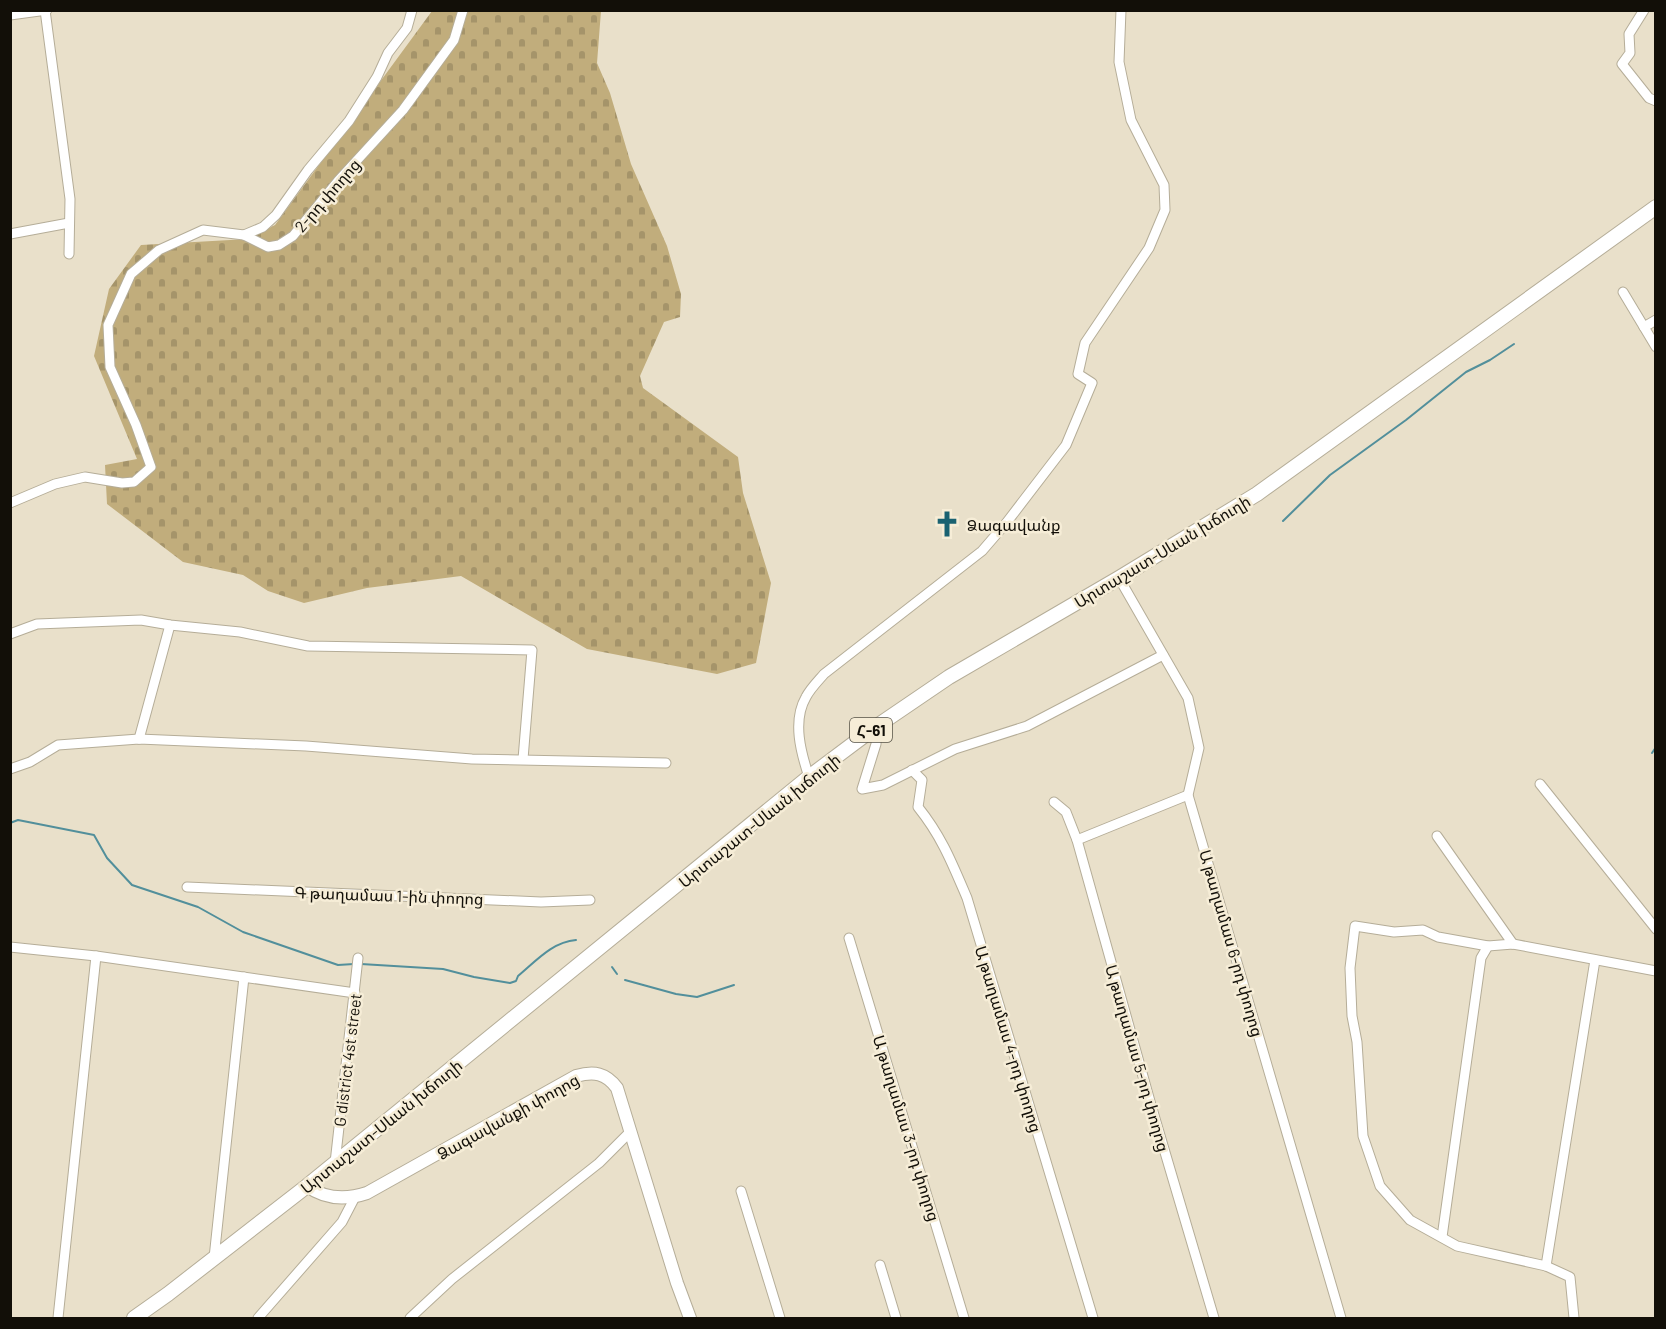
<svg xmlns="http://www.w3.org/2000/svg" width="1666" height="1329" font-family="Barlow,'Noto Sans Armenian',sans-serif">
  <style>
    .cemetery { fill: url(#cemetery-stones) }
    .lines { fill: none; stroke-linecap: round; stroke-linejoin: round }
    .stream { stroke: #528f9b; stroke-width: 2 }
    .street-casing { stroke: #b5ad98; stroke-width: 11 }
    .secondary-casing { stroke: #b5ad98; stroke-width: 14 }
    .primary-casing { stroke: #b5ad98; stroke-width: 16 }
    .street { stroke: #fff; stroke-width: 9 }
    .secondary { stroke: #fff; stroke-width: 12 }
    .primary { stroke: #fff; stroke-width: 14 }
    .labels { text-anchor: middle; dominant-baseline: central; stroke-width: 5; stroke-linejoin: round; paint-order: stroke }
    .shield { fill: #f6edd7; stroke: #565246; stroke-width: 1.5 }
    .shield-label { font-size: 15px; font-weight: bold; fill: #120f08 }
    .street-label { font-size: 16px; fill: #120f08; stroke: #f6edd7 }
    .poi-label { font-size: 16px; fill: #120f08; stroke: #f6edd7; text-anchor: start }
  </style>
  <defs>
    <pattern id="cemetery-stones" width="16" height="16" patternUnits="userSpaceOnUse" patternTransform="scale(1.5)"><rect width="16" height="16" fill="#c1ad7c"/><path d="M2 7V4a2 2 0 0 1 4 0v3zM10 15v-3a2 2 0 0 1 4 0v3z" fill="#a5946a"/></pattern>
  </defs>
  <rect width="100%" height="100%" fill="#e9e0ca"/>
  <!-- cemetery -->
  <polygon class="cemetery" points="432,11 601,11 597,63 610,93 631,164 667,246 681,294 680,317 664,322 640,376 643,388 738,457 743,493 771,583 756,663 717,674 587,649 461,576 367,588 304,603 268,591 243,575 183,562 107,504 105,465 137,459 94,356 109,289 141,245 248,239 275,225"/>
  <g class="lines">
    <!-- stream -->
    <g class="stream">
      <polyline points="1283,521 1330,475 1406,420 1466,372 1490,360 1514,344"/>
      <polyline points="1652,753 1656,747"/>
      <polyline points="10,823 18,820 94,835 107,858 132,885 198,907 243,932 338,965 354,964"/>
      <path d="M361 964 443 969 474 977 510 983 516 981 518 976C536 961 552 942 576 940"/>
      <polyline points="612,967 617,974"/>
      <polyline points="625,980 676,994 697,997 734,985"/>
    </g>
    <!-- street casing -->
    <g class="street-casing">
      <g id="street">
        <polyline points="45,10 70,199 69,254"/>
        <polyline points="1644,10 1629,34 1630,53 1622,64 1649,98 1656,101"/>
        <polyline points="10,15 47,10"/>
        <polyline points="10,234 69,223"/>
        <polyline points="244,235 263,227 276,215 308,170 349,121 377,77 388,53 407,28 412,10"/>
        <polyline points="1623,292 1656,347"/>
        <polyline points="1644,327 1656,320"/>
        <polyline points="10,503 55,484 85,477 122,483 134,482 151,467 136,425 110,367 108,325 131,274 159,250 203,230 244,235 268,247 279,245 293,236 338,181 403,110 454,40 463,10"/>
        <polyline points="1119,578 1188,698 1199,748 1188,795 1341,1318"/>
        <polyline points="10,634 37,624 141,620 170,625 240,632 308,646 532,650 523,759"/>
        <polyline points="877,726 876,744 862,789 883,785 955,749 1027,726 1163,655"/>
        <polyline points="139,739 170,625"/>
        <polyline points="10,769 30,762 58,745 139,739 306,746 472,759 666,763"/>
        <path d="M912 770 922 780 918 807C942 837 952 863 967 898L1093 1318"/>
        <path d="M809 777C801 753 792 721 806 697 810 689 818 681 824 674L982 551 1007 522 1066 445 1092 383 1078 374 1085 343 1149 248 1165 210 1164 185 1131 120 1119 62 1121 10"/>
        <polyline points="1540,784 1656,929"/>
        <polyline points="1054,802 1066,812 1077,840 1151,1105 1214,1318"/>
        <polyline points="1437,836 1513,944"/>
        <polyline points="1077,840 1188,795"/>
        <polyline points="187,887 541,902 590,900"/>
        <polyline points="849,938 964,1318"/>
        <polyline points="10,947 96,956 355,993"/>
        <polyline points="335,1163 358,958"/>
        <polyline points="741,1191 780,1318"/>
        <polyline points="1442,1237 1481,958 1488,946"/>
        <polyline points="214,1258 244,977"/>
        <polyline points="880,1265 896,1318"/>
        <polyline points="1546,1266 1595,960"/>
        <polyline points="58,1318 96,956"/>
        <polyline points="258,1318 342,1222 355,1197"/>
        <polyline points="410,1318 452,1279 599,1163 631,1131"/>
        <polyline points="1574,1318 1570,1277 1546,1266 1457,1246 1410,1220 1380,1186 1363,1136 1357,1042 1352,1016 1350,968 1355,926 1394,932 1423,930 1438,937 1488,946 1513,944 1656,971"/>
      </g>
    </g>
    <!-- secondary casing -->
    <g class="secondary-casing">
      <path id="secondary" d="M307 1186C325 1199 346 1200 367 1193L576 1076C594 1071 606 1073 617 1088L677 1283 690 1318"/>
    </g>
    <!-- primary casing -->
    <g class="primary-casing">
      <polyline id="primary" points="134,1318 168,1294 307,1186 809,777 877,726 949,677 1119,578 1257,494 1656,207"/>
    </g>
    <!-- street -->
    <use href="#street" class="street"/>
    <!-- secondary -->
    <use href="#secondary" class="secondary"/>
    <!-- primary -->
    <use href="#primary" class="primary"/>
  </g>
  <!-- icons -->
  <defs>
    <g id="church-bare" transform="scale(2.07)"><path d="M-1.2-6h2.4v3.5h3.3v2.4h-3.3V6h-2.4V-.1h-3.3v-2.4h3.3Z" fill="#1a6271" stroke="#f6edd7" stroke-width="2.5" paint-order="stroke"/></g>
  </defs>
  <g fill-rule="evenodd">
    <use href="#church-bare" x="947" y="524"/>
  </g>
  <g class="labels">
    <!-- shield labels -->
    <rect class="shield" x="850" y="718" width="42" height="24" rx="4.5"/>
    <g class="shield-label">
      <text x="871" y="730">Հ-61</text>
    </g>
    <!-- street labels -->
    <g class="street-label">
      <text transform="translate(327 195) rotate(-49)">2-րդ փողոց</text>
      <text transform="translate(1162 551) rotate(-31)">Արտաշատ-Սևան խճուղի</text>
      <text transform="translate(759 820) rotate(-39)">Արտաշատ-Սևան խճուղի</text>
      <text transform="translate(389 895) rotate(2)">Գ թաղամաս 1-ին փողոց</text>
      <text transform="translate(1232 943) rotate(74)">Ա թաղամաս 6-րդ փողոց</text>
      <text transform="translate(1009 1039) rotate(73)">Ա թաղամաս 4-րդ փողոց</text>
      <text transform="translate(1138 1058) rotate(74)">Ա թաղամաս 5-րդ փողոց</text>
      <text transform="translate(347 1060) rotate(-83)">G district 4st street</text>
      <text transform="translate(508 1116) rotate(-29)">Ձագավանքի փողոց</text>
      <text transform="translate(381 1126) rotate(-39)">Արտաշատ-Սևան խճուղի</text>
      <text transform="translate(907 1128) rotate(73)">Ա թաղամաս 3-րդ փողոց</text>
    </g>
    <!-- poi labels -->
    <g class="poi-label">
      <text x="967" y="524">Ձագավանք</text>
    </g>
  </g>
  <!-- border -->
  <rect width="1666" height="1329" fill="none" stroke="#120f08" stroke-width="24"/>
</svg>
